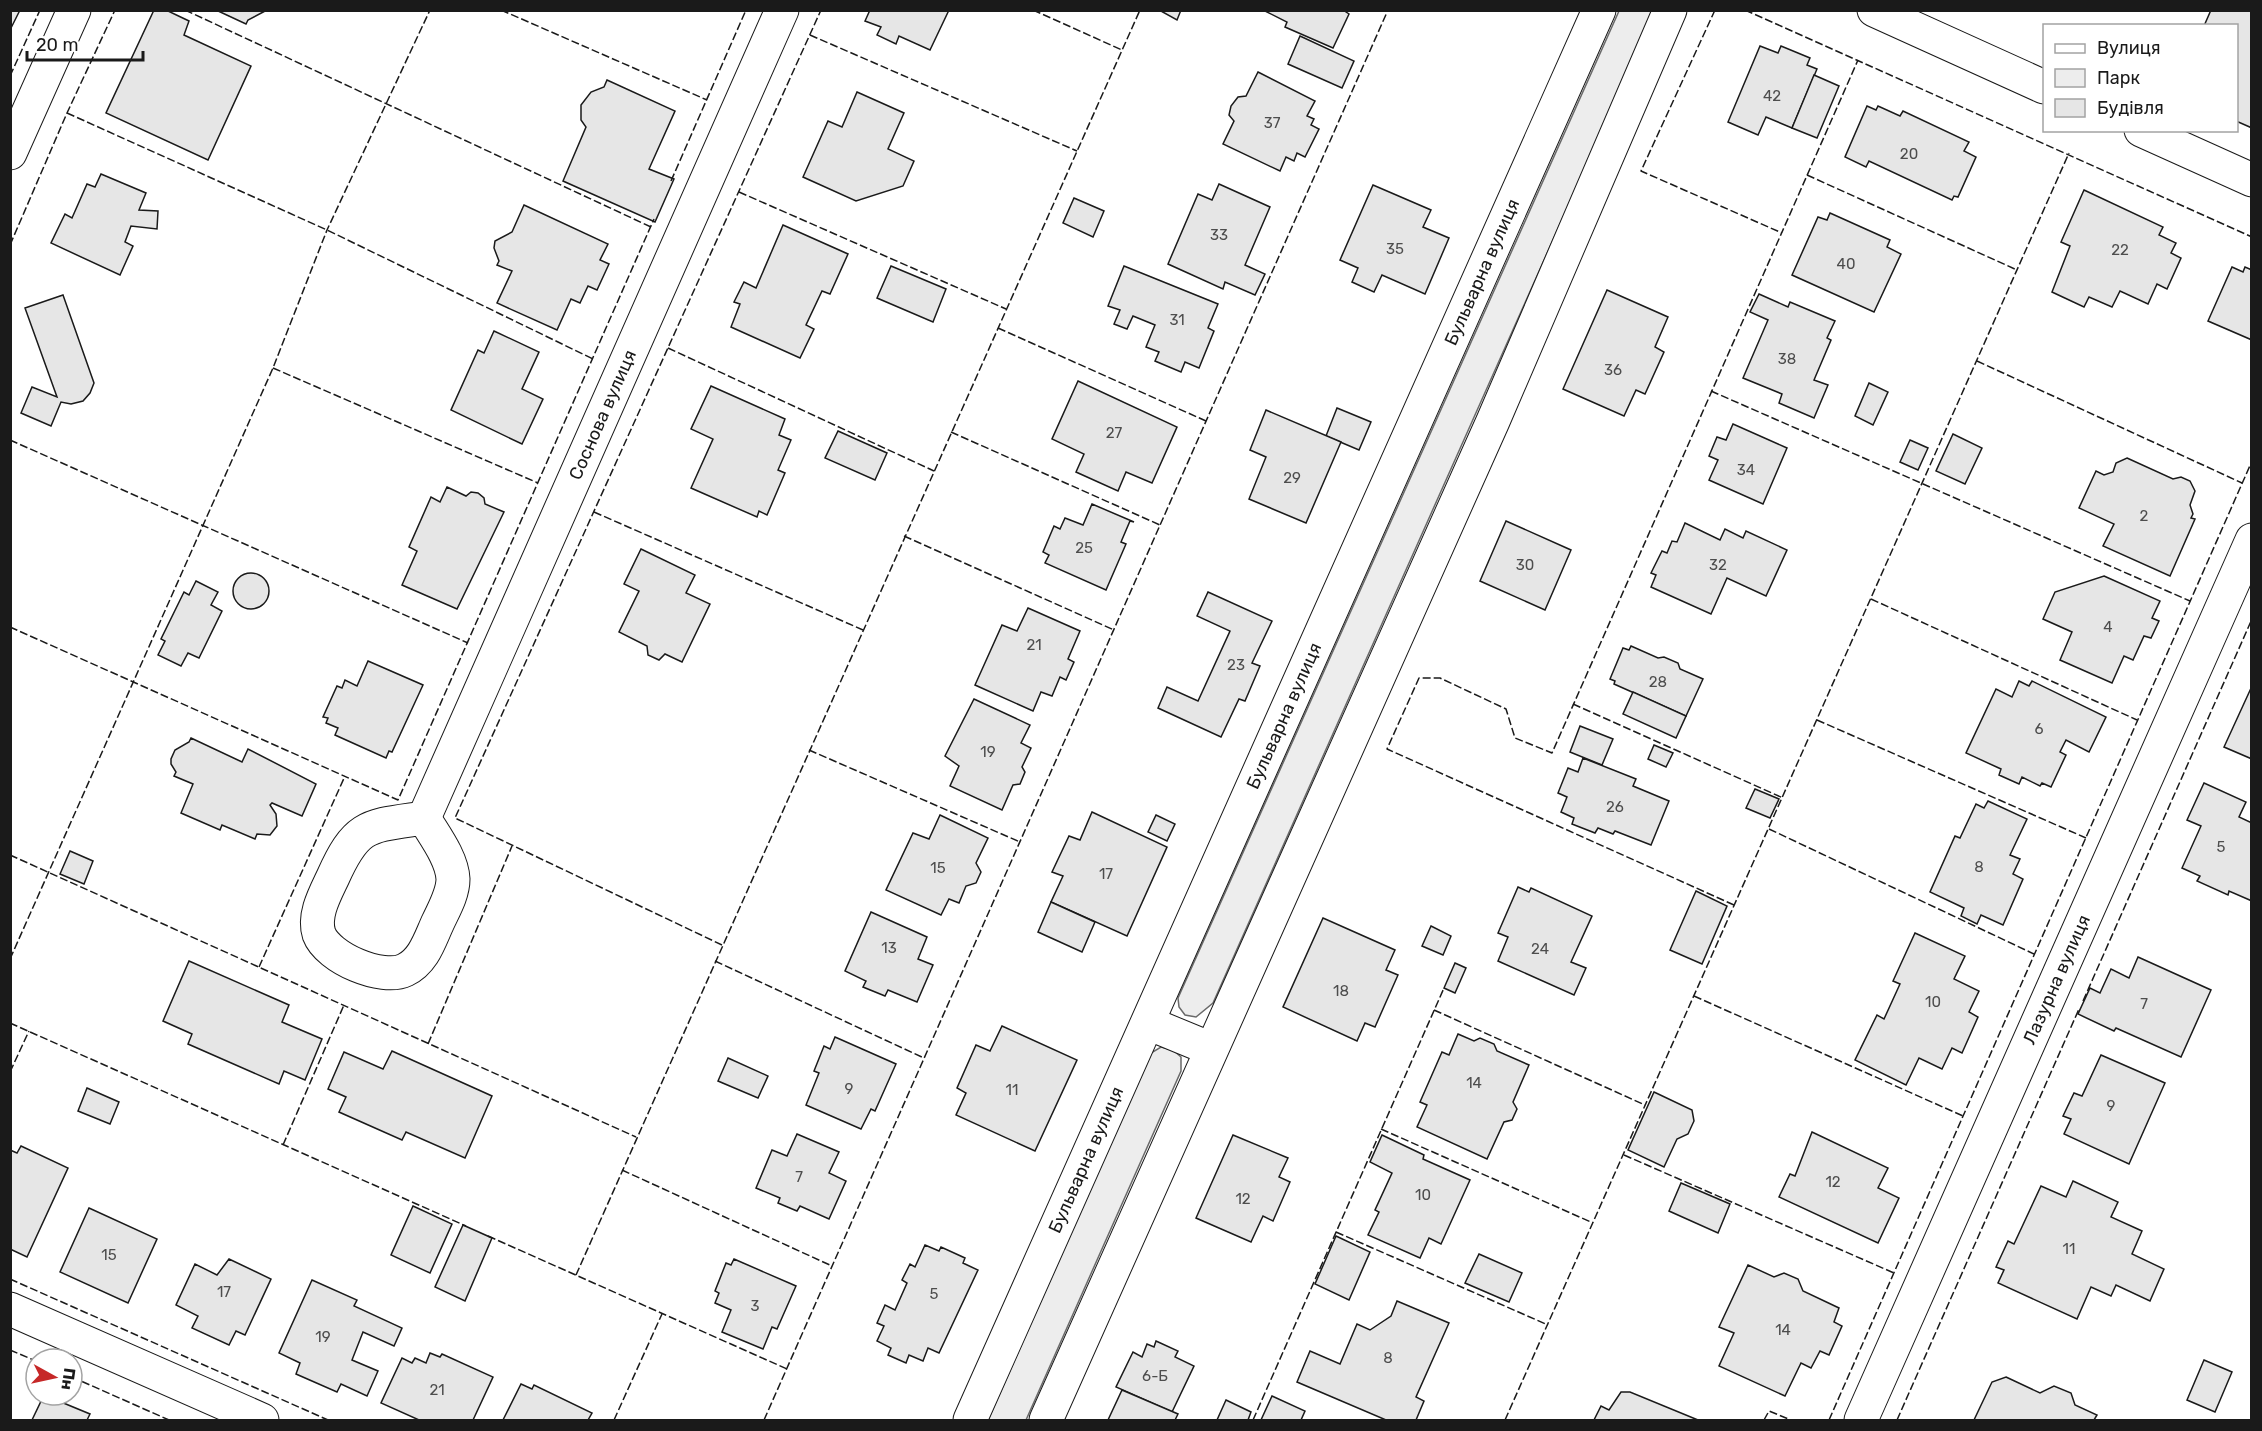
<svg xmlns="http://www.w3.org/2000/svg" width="2262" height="1431" font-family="Rubik,sans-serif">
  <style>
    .green { fill: #ededed; stroke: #6a6a6a; stroke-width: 1.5 }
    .building { fill: #e6e6e6; stroke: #1a1a1a; stroke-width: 1.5 }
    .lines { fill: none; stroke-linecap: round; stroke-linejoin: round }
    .minor-casing { stroke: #1a1a1a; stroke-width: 35 }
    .tertiary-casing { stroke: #1a1a1a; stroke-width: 35 }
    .minor { stroke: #fff; stroke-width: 33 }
    .tertiary { stroke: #fff; stroke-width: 33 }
    .fence { stroke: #1a1a1a; stroke-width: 1.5; stroke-dasharray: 8 3; stroke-linecap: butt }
    .labels { text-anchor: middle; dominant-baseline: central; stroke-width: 4.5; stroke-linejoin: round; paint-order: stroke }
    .number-label { font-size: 15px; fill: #4d4d4d }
    .street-label { font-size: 18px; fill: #1a1a1a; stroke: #fff }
  </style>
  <rect width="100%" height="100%" fill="#fff"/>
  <!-- green -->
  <g class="green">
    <polygon points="1619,11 1655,11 1213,1003 1196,1017 1185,1015 1179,1007 1178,998"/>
    <polygon points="1161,1047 1173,1050 1181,1057 1181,1071 1026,1420 988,1420 1151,1053"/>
  </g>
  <!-- building -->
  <g class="building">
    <polygon points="10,10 20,10 10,30"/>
    <polygon points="154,10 166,10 189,21 184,35 251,66 208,160 106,113"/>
    <polygon points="216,10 267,10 248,20 246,24"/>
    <polygon points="870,10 949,10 930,50 899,36 896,44 877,35 881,27 865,21"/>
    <polygon points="1159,10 1181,10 1177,20"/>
    <polygon points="1263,10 1343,10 1349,14 1333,48 1285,27 1287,22"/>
    <polygon points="2211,10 2252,10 2252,128 2236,121 2236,26 2204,26"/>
    <polygon points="1300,36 1354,61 1342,88 1288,64"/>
    <polygon points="1760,46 1778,53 1781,46 1810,58 1807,65 1817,69 1792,128 1766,117 1758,135 1728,122"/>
    <polygon points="1258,72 1315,101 1307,116 1314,119 1311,125 1319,129 1305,157 1297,153 1294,161 1286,157 1280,171 1223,144 1234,121 1229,115 1231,106 1238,97 1246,96"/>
    <polygon points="1814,75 1839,86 1817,138 1792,128"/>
    <polygon points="607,80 675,111 649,169 674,179 655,222 563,181 586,127 581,120 581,105 591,92 604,87"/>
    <polygon points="857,92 904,113 888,149 914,161 903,186 856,201 803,177 828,121 842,127"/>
    <polygon points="1867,106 1876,110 1878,106 1900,116 1903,111 1969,142 1964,151 1976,157 1958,197 1954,196 1952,200 1869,161 1866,167 1845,157"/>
    <polygon points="101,174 146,193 139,210 158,211 157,229 131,226 125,242 133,246 120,275 51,243 65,214 72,218 87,184 95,187"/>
    <polygon points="1219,184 1270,207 1245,265 1265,274 1255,295 1225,282 1223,289 1168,264 1198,194 1212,200"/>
    <polygon points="1373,185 1431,210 1423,227 1449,238 1425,294 1382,275 1374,292 1352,282 1358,268 1340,260"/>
    <polygon points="2084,190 2163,227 2159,235 2176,243 2171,253 2181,258 2167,289 2157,284 2148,304 2120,291 2112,307 2089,297 2084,307 2052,292 2070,246 2061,242"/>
    <polygon points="1074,198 1104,211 1093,237 1063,223"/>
    <polygon points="524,205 608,244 600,260 609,264 597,290 588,286 580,303 571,299 557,330 497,303 512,271 497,265 499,261 494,248 495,241 512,232"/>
    <polygon points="1830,213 1890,240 1887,247 1901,254 1874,312 1792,275 1818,217 1827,220"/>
    <polygon points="783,225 848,254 830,294 822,291 806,325 814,329 800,358 731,327 740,304 734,302 744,282 756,288"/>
    <polygon points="891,266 946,289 933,322 877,298"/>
    <polygon points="1124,266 1218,304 1208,328 1214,331 1199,368 1185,362 1181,372 1155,361 1159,352 1146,347 1155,325 1133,316 1127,329 1114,324 1120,310 1108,306"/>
    <polygon points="2232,267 2243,272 2245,267 2252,270 2252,340 2208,321"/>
    <polygon points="1607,290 1668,317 1655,347 1664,352 1645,394 1636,390 1624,416 1563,389"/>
    <polygon points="1759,294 1788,307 1790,302 1835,321 1827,338 1831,340 1814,380 1828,385 1814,418 1779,403 1782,394 1743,378 1768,320 1750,312"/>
    <polygon points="63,295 94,383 90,393 83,401 71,404 61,402 51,426 21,413 32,387 57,397 25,308"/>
    <polygon points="494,331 539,352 522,389 543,399 522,444 451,410 478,350 484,353"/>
    <polygon points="1078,381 1177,427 1152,483 1126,472 1118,491 1076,472 1084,454 1052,439"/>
    <polygon points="1869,383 1888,392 1873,425 1855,416"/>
    <polygon points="711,386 785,419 779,435 791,440 778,470 785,473 767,515 759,511 757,517 691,488 713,439 691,429"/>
    <polygon points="1337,408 1371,422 1359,450 1326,436"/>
    <polygon points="1266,410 1341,442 1306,523 1249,499 1266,457 1250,450"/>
    <polygon points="1733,424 1787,448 1763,504 1709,480 1718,460 1709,456 1717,437 1726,440"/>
    <polygon points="838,431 887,453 875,480 825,458"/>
    <polygon points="1953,434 1982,448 1965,484 1936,471"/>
    <polygon points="1910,440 1928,448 1918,470 1900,462"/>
    <polygon points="2127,458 2173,479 2181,477 2190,481 2195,491 2190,505 2193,514 2191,518 2195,519 2170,576 2103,546 2114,524 2079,508 2096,471 2104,475 2113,472 2116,463"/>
    <polygon points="447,487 466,496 471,492 478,493 484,498 485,504 504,512 457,609 402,585 417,551 409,547 431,497 440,502"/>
    <polygon points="1092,504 1134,522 1130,521 1121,542 1126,544 1106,590 1045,563 1049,555 1043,552 1054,526 1060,529 1065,518 1083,525"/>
    <polygon points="1506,521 1571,550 1545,610 1480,581"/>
    <polygon points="1685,523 1720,540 1725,529 1743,538 1746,531 1787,550 1766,596 1727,578 1711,614 1651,587 1656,575 1651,573 1662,551 1667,553 1672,541 1677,542"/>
    <polygon points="641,549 695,575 686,593 710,604 682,662 665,654 659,660 648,655 647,646 619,632 639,591 624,584"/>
    <circle cx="251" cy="591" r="18"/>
    <polygon points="2104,576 2160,601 2152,618 2159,621 2151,638 2144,636 2133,660 2124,656 2112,683 2060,660 2072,632 2043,619 2055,592"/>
    <polygon points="196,581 218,592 211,605 222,611 199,658 188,653 181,666 158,655 165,641 161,639 184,592 189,595"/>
    <polygon points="1208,592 1272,621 1252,663 1260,666 1245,701 1239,699 1221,737 1158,708 1167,687 1198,701 1230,631 1197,616"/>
    <polygon points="1028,608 1080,631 1068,659 1074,662 1066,680 1060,677 1052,696 1041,692 1033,711 975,685 1002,625 1017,631"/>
    <polygon points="1631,646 1658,658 1664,657 1678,663 1680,669 1703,679 1686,716 1614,684 1615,681 1610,679 1623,648 1629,650"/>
    <polygon points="368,661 423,685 392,752 389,751 386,758 335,735 338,728 326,723 328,718 323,717 337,686 342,688 345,680 357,686"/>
    <polygon points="2019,681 2029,686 2032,681 2106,717 2089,752 2066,740 2060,752 2066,755 2051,787 2042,783 2040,786 2022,777 2019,784 1999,775 2001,769 1966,753 1996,689 2012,697"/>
    <polygon points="2252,686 2252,759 2224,747"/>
    <polygon points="1633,692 1686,716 1676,738 1623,714"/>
    <polygon points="974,699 1030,725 1021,743 1031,748 1022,767 1025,772 1020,784 1013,785 1002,810 950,786 959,766 945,756"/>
    <polygon points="1580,726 1613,739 1602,765 1570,752"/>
    <polygon points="191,738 242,762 248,749 316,784 302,816 272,803 270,805 276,814 277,826 270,835 257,834 255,839 222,825 220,830 181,813 193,784 174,776 176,772 171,764 171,759 175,750 189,742"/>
    <polygon points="1654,745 1673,753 1666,767 1648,759"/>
    <polygon points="1583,758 1636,779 1633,786 1669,801 1651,845 1615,831 1613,834 1598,828 1595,833 1572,824 1574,818 1561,812 1567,797 1558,793 1568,768 1578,772"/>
    <polygon points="2204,783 2246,802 2239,817 2252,823 2252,901 2229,891 2228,895 2197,881 2200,876 2182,868 2201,826 2187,820"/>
    <polygon points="1755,789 1779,799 1770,818 1746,808"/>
    <polygon points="1988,801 2027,819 2010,855 2020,859 2013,874 2023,879 2003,925 1981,915 1977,924 1961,916 1964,908 1930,892 1955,836 1960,838 1976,804 1984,808"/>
    <polygon points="1092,812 1167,847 1127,936 1051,902 1063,876 1052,872 1069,836 1080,840"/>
    <polygon points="940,815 988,838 976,863 981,872 976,883 966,886 959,903 949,899 941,915 886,890 913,833 929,839"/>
    <polygon points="1156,815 1175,824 1167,841 1148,832"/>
    <polygon points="70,851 93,861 84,884 60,874"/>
    <polygon points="1518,887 1529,892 1531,888 1592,916 1571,962 1586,968 1574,995 1498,961 1508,937 1498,933"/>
    <polygon points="1696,891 1727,906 1702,964 1670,950"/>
    <polygon points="1051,902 1095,922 1082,952 1038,932"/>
    <polygon points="871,912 927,937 918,959 933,965 917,1002 888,990 885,996 863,987 866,981 845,971"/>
    <polygon points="1323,918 1395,950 1386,970 1398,975 1375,1027 1365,1023 1357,1041 1283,1007"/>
    <polygon points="1431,926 1451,936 1443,955 1422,946"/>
    <polygon points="1915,933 1965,956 1954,979 1979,991 1969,1012 1978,1017 1962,1053 1952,1048 1942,1069 1919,1058 1906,1085 1855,1060 1877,1015 1884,1019 1900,984 1893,981"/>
    <polygon points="2138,957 2211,990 2181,1057 2116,1028 2114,1031 2078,1014 2090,988 2100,993 2111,969 2129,978"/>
    <polygon points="189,961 289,1005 282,1022 322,1039 305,1080 284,1071 279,1084 188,1044 192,1034 163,1021"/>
    <polygon points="1455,963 1466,968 1455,993 1444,988"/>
    <polygon points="1002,1026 1077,1060 1035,1151 956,1115 966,1093 957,1088 976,1045 990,1051"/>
    <polygon points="1458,1034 1474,1041 1480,1038 1494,1044 1497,1051 1529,1065 1513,1102 1517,1109 1512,1120 1504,1122 1487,1159 1417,1127 1427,1105 1420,1102 1442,1052 1449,1055"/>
    <polygon points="835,1037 896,1064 875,1111 871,1109 861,1129 806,1105 819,1073 814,1071 824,1046 830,1049"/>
    <polygon points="392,1051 492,1096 465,1158 406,1132 402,1140 339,1112 346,1097 328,1089 344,1052 383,1069"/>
    <polygon points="2101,1055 2165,1083 2129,1164 2064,1134 2071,1119 2063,1116 2074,1093 2082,1096"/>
    <polygon points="728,1058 768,1076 758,1098 718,1081"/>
    <polygon points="87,1088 119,1102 110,1124 78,1111"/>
    <polygon points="1654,1092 1692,1110 1694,1121 1688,1134 1677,1139 1664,1167 1628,1150"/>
    <polygon points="1812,1132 1888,1168 1878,1188 1899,1198 1878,1243 1779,1197 1790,1174 1795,1176"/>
    <polygon points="797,1134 839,1152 829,1173 846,1181 829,1219 800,1206 797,1211 778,1203 780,1198 756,1188 772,1150 787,1156"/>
    <polygon points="1233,1135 1288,1158 1279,1177 1290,1182 1273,1221 1263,1216 1251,1242 1196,1218"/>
    <polygon points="1382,1135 1424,1155 1423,1159 1470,1180 1441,1244 1429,1238 1420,1258 1368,1235 1379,1212 1375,1210 1392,1173 1370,1162"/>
    <polygon points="21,1146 68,1168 27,1257 10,1249 10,1150 17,1153"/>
    <polygon points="2073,1181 2118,1202 2111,1217 2142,1231 2132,1254 2164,1269 2150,1301 2116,1285 2111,1296 2091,1287 2077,1319 1998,1283 2004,1270 1996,1267 2008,1241 2014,1244 2041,1186 2066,1197"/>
    <polygon points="1681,1183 1730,1204 1718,1233 1669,1211"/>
    <polygon points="413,1206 452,1224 430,1273 391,1255"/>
    <polygon points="89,1208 157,1239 128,1303 60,1272"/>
    <polygon points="463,1225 492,1238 465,1301 435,1287"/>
    <polygon points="1336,1236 1370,1252 1349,1300 1315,1284"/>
    <polygon points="925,1245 939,1251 941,1247 965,1258 963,1263 978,1270 939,1353 928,1348 923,1361 909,1355 906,1363 888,1355 891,1348 877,1341 884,1326 877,1323 885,1305 895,1310 907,1283 902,1280 910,1264 915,1267"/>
    <polygon points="1479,1254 1522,1273 1509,1302 1465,1283"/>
    <polygon points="229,1259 271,1279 245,1335 236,1331 229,1345 192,1328 198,1316 176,1305 195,1264 217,1275"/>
    <polygon points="734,1259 796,1286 777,1329 772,1327 763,1349 722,1332 731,1310 715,1303 719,1293 715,1291 726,1263 731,1265"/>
    <polygon points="1748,1265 1774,1277 1784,1273 1798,1279 1803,1291 1839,1308 1834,1322 1842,1326 1829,1355 1820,1351 1811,1368 1801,1363 1785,1396 1719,1366 1734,1333 1719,1327"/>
    <polygon points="312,1280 357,1300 354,1306 402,1328 394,1346 363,1332 352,1360 378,1371 367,1396 341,1384 337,1392 296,1374 300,1363 279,1353"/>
    <polygon points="1397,1301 1449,1323 1416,1397 1424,1401 1416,1420 1386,1420 1297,1382 1310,1351 1340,1364 1357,1324 1370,1330 1391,1316"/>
    <polygon points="1156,1341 1178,1351 1175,1357 1194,1366 1172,1412 1116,1387 1133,1352 1142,1357 1147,1344 1154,1347"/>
    <polygon points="430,1353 440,1357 442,1354 493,1377 473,1420 419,1420 381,1403 402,1358 412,1363 415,1358 426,1363"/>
    <polygon points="2204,1360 2232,1372 2215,1412 2187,1400"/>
    <polygon points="2006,1377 2040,1393 2054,1386 2071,1393 2075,1405 2097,1415 2094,1420 1974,1420 1992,1382"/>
    <polygon points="521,1384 532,1389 534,1385 592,1413 588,1420 503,1420"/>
    <polygon points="1122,1390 1178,1414 1175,1420 1108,1420"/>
    <polygon points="1621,1392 1630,1392 1698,1420 1594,1420 1601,1406 1609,1410"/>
    <polygon points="44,1395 90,1414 87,1420 32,1420"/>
    <polygon points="1272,1396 1305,1411 1301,1420 1261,1420"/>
    <polygon points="1226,1400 1251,1412 1248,1420 1217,1420"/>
  </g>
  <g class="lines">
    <!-- minor casing -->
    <g class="minor-casing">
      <g id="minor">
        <polyline points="1874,10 2044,87"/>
        <polyline points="2141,130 2252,180"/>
        <polyline points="10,153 74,10"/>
        <path id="s1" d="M424 818 782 10"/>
        <path d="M424 818C434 835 452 858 453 879 453 894 444 909 438 922 430 939 424 961 405 970 382 981 328 958 319 934 313 915 325 894 333 877 357 823 369 826 424 818Z"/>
        <polyline points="10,1309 262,1420"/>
        <path id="s2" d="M1861 1420 2252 540"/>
      </g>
    </g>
    <!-- tertiary casing -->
    <g class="tertiary-casing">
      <g id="tertiary">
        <polyline points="1148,1023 1211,1049"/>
        <path id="s3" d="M970 1420 1599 10"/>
        <polyline points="1046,1420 1493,421 1670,10"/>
      </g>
    </g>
    <!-- minor -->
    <use href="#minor" class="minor"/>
    <!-- tertiary -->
    <use href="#tertiary" class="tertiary"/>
    <!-- fence -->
    <g class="fence">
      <polyline points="185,10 651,227"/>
      <polyline points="501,10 707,100"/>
      <polyline points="1033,10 1122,50"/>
      <polyline points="1715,10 1641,171 1782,233"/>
      <polyline points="1745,10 2252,237"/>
      <polyline points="810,35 1077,151"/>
      <polyline points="10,76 40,10"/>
      <polyline points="67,113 327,230 593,359"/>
      <polyline points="1807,175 2017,270"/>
      <polyline points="671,181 746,10"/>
      <polyline points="739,192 1006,309"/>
      <polyline points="10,245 67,113 115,10"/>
      <polyline points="998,328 1206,421"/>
      <polyline points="668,348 934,471"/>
      <polyline points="1977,361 2242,483"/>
      <polyline points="273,368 538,483"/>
      <polyline points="1711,391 2190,601"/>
      <polyline points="951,432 1160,525"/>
      <polyline points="10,440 468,643"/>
      <polyline points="594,512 863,630"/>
      <polyline points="904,536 1114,630"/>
      <polyline points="1871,599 2137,720"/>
      <polyline points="10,627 398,800 654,219"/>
      <polyline points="1573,704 1783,798"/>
      <polyline points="1817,720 2086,838"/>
      <polyline points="809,750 1020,842"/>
      <polyline points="1769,829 2034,954"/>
      <polyline points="10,855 636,1137"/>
      <polyline points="1734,905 1387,749 1419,678 1440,678 1506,709 1515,738 1552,753 1858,60"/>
      <polyline points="722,945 455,818 821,10"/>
      <polyline points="10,959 273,368 327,230 430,10"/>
      <polyline points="715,961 924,1058"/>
      <polyline points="259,967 345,776"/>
      <polyline points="1694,996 1963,1116"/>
      <polyline points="2083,1001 2252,619"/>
      <polyline points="1434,1010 1645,1105"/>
      <polyline points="10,1023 466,1226"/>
      <polyline points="428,1044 512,846"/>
      <polyline points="10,1072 29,1031"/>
      <polyline points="1381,1129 1593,1223"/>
      <polyline points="283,1145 344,1005"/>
      <polyline points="1624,1155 1894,1273"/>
      <polyline points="622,1170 832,1266"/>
      <polyline points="1336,1232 1548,1325"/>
      <polyline points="488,1236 787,1369"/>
      <polyline points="576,1275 1140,10"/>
      <polyline points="10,1279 328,1420"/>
      <polyline points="10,1350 36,1361"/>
      <polyline points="72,1377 169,1420"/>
      <polyline points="614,1420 662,1314"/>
      <polyline points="764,1420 1388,10"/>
      <polyline points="1253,1420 1444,988"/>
      <polyline points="1505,1420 2069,153"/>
      <polyline points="1764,1420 1769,1411 1791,1420"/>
      <polyline points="1829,1420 2252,461"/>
      <polyline points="1897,1420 2079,1009"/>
    </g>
  </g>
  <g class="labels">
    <!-- number labels -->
    <g class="number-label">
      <text x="1772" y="96">42</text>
      <text x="1272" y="123">37</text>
      <text x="1909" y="154">20</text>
      <text x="1219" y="235">33</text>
      <text x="1395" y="249">35</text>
      <text x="2120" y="250">22</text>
      <text x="1846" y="264">40</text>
      <text x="1177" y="320">31</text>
      <text x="1787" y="359">38</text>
      <text x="1613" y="370">36</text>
      <text x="1114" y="433">27</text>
      <text x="1746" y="470">34</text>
      <text x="1292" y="478">29</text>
      <text x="2144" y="516">2</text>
      <text x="1084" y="548">25</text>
      <text x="1525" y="565">30</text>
      <text x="1718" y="565">32</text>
      <text x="2108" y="627">4</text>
      <text x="1034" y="645">21</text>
      <text x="1236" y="665">23</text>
      <text x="1658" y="682">28</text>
      <text x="2039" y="729">6</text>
      <text x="988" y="752">19</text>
      <text x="1615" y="807">26</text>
      <text x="2221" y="847">5</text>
      <text x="1979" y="867">8</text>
      <text x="938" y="868">15</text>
      <text x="1106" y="874">17</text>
      <text x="889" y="948">13</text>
      <text x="1540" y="949">24</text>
      <text x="1341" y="991">18</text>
      <text x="1933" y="1002">10</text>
      <text x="2144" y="1004">7</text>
      <text x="1474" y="1083">14</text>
      <text x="849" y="1089">9</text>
      <text x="1012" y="1090">11</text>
      <text x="2111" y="1106">9</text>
      <text x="799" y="1177">7</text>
      <text x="1833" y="1182">12</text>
      <text x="1423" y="1195">10</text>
      <text x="1243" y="1199">12</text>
      <text x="2069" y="1249">11</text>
      <text x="109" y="1255">15</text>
      <text x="224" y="1292">17</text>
      <text x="934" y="1294">5</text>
      <text x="755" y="1306">3</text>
      <text x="1783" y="1330">14</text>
      <text x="323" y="1337">19</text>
      <text x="1388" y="1358">8</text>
      <text x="1155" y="1376">6-Б</text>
      <text x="437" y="1390">21</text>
    </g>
    <!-- street labels -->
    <g class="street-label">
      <text stroke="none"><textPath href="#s3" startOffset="1257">Бульварна вулиця</textPath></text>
      <text stroke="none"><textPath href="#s1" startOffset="441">Соснова вулиця</textPath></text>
      <text stroke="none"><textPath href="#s3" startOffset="771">Бульварна вулиця</textPath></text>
      <text stroke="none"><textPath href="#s2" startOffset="482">Лазурна вулиця</textPath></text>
      <text stroke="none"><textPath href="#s3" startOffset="285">Бульварна вулиця</textPath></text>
    </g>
  </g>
  <!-- border -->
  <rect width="2262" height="1431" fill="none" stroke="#1a1a1a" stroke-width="24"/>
  <!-- legend -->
  <rect x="2043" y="24" width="195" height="108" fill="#ffffff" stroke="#a3a3a3" stroke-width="1.5"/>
  <rect x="2055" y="44" width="30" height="9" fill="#ffffff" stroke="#a3a3a3" stroke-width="1.5"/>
  <text x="2097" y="54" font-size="18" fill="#1a1a1a">Вулиця</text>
  <rect x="2055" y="69" width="30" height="18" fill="#ededed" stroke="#a3a3a3" stroke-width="1.5"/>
  <text x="2097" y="84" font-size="18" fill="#1a1a1a">Парк</text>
  <rect x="2055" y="99" width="30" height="18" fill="#e6e6e6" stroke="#a3a3a3" stroke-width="1.5"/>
  <text x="2097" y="114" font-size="18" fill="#1a1a1a">Будівля</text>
  <!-- north arrow -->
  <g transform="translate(54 1377) rotate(98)"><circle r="28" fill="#ffffff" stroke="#a3a3a3" stroke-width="1.5"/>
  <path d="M0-4.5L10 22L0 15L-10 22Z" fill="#c62828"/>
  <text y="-9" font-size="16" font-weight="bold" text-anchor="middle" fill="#1a1a1a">Пн</text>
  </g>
  <!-- scale -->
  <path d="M27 51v9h116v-9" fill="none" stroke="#1a1a1a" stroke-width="3"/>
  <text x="36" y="51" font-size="18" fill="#1a1a1a" stroke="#ffffff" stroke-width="4.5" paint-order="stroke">20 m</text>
</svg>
